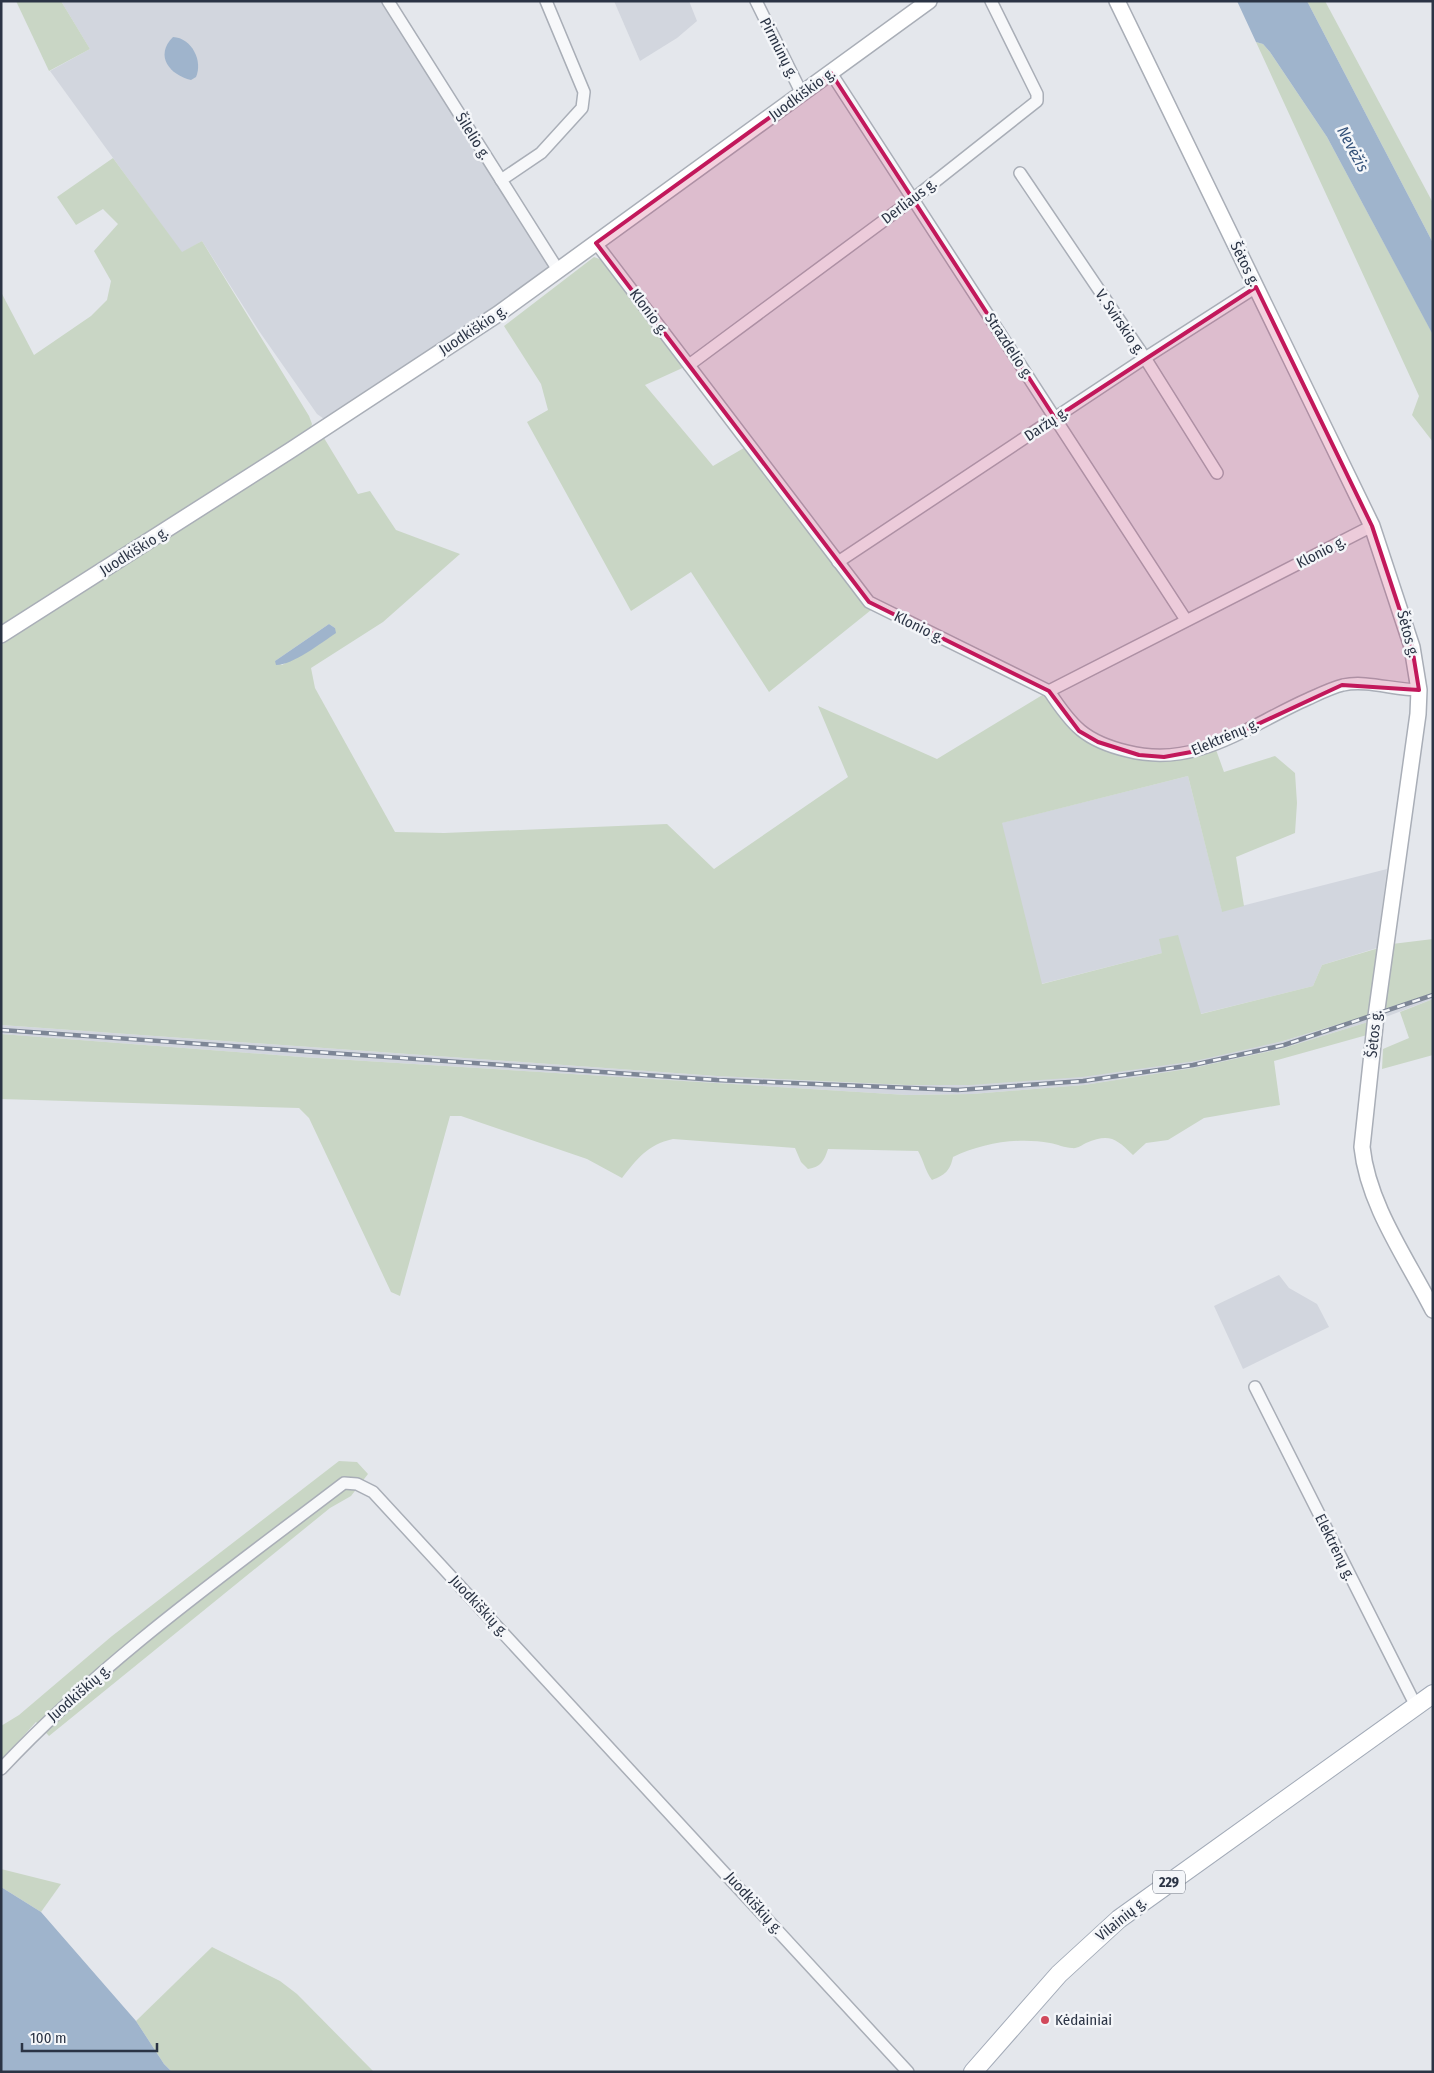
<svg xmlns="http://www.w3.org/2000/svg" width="1434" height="2073" font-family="'Fira Sans Condensed',sans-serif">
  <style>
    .built { fill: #d2d6de }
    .green { fill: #c9d6c5; fill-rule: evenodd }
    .water { fill: #9fb4cc }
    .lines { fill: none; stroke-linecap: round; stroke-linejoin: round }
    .street-casing { stroke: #a9aeb7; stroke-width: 14 }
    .secondary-casing { stroke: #a9aeb7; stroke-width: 18 }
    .primary-casing { stroke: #a3abb8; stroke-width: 20 }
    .street { stroke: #f7f8fa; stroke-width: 11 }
    .secondary { stroke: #fff; stroke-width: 15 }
    .primary { stroke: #fff; stroke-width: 18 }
    .rail-casing { stroke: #7d8696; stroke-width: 4.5 }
    .rail { stroke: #f4f6f9; stroke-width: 2.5; stroke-dasharray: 8; stroke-linecap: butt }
    .marked { fill: #c2185b; fill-opacity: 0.2; stroke: #c2185b; stroke-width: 4; stroke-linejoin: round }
    .poi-dot { fill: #d1495b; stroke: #f4f6f9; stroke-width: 2 }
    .labels { text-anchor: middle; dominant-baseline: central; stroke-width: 5; stroke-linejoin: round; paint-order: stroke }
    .shield { fill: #f4f6f9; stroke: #676e7b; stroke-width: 1 }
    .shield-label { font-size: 14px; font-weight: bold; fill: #2b3445 }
    .street-label { font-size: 15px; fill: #2b3445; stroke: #f4f6f9 }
    .poi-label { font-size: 15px; fill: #2b3445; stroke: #f4f6f9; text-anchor: start }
    .water-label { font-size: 16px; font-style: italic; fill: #34527a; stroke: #f4f6f9 }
  </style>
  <rect width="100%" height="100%" fill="#e4e7ec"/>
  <!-- built -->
  <g class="built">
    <polygon points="61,1 384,1 546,260 549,273 327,421 317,414 259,331 202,241 182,253 50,71 90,49"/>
    <polygon points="614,1 689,1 697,21 677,38 640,61"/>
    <polygon points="1188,776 1222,911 1387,869 1377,948 1322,965 1313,986 1200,1014 1191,984 1162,953 1041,984 1001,823"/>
    <polygon points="1433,993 1433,999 1383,1018 1384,1009"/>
    <polygon points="1369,1015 1368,1022 1284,1048 1193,1068 1084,1085 972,1094 907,1095 302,1057 1,1034 1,1025 717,1076 906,1085 1283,1041"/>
    <polygon points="1279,1275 1289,1288 1317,1304 1329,1327 1243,1369 1214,1306"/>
  </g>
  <!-- green -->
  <g class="green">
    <polygon points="16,1 61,1 90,49 49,71"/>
    <polygon points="1307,1 1325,1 1433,203 1433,243"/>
    <polygon points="1256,42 1263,44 1270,52 1327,137 1428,325 1433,335 1433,442 1412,415 1419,396"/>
    <polygon points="113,158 182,252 202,241 309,416 312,424 310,430 1,628 1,292 34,355 91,316 107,300 111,281 94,251 118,224 103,209 76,225 57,197"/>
    <polygon points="594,257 605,261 689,365 645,385 713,466 749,445 876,606 769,692 691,572 631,611 527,422 548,410 541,384 504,326"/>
    <path d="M324 438 358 494 370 491 396 530 460 554 383 622 311 668 315 688 395 832 444 833 667 824 714 869 848 777 818 706 937 759 1049 691 1079 731 1164 757 1215 747 1224 772 1275 756 1295 773 1297 803 1295 833 1236 857 1244 906 1222 912 1188 776 1002 823 1042 984 1162 953 1159 939 1178 935 1201 1014 1313 986 1322 965 1382 947 1369 1015 1283 1041 1195 1061 1082 1077 971 1085H906L717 1076 1 1025V645ZM329 624 335 628 324 641 282 665 275 661Z"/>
    <polygon points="1433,939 1433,993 1384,1009 1392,944"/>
    <polygon points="1433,999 1433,1055 1382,1069 1383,1049 1409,1038 1400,1012"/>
    <path d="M1368 1022 1367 1035 1274 1061 1280 1105 1204 1118 1168 1140 1146 1143 1133 1155C1116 1138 1109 1133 1086 1143 1082 1145 1077 1149 1072 1148 1065 1148 1057 1144 1050 1143 1018 1137 982 1143 953 1157 950 1171 945 1175 932 1180 925 1171 924 1161 918 1151L828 1149C824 1161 821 1167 808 1169L801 1162 795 1148 673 1139C647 1145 638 1158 622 1178L587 1159 461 1116H450L400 1296 391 1292 309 1118 299 1108 1 1099V1034L302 1057 907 1095 972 1094 1084 1085 1193 1068 1284 1048Z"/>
    <polygon points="339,1461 357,1462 368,1474 351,1496 330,1508 49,1736 36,1722 1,1761 1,1726 19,1715 112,1636"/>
    <polygon points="1,1869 61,1884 41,1912 1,1887"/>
    <polygon points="212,1947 280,1981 297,1994 374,2072 172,2072 164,2064 136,2021"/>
  </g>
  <!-- water -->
  <g class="water">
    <polygon points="1237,1 1307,1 1433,243 1433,335 1327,137 1270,52 1263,44 1256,42"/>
    <path d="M173 37C192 38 203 61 196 77L191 80C170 75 154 56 173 37Z"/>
    <path d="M329 624 335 628 336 633C321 643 293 665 276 665L275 661Z"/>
    <polygon points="1,1887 41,1912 136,2021 164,2064 172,2072 1,2072"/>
  </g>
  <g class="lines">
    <!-- street casing -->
    <g class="street-casing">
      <g id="street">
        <polyline points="388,1 558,270"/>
        <polyline points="756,1 802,94"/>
        <polyline points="831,73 1186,620"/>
        <polyline points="1020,173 1145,358 1217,473"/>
        <polyline points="501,180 541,153 582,108 584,92 546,1"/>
        <polyline points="596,243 869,602 1049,691 1372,526"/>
        <polyline points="689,365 913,199 1037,101 1037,94 991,1"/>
        <polyline points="838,562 1145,358 1256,287"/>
        <path d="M1049 691C1072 726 1085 741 1127 751 1197 769 1247 726 1308 699 1319 694 1331 688 1343 685 1367 680 1394 690 1419 690"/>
        <polyline points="1255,1387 1416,1706"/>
        <path d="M1 1769C103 1660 226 1573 344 1483L357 1484 373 1492 908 2072"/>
      </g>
    </g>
    <!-- secondary casing -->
    <g class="secondary-casing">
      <g id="secondary">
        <path d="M1117 1 1372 526 1412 647 1419 690 1418 714 1376 1016 1362 1147C1368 1205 1407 1259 1433 1310"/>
        <polyline points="1,635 291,450 498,314 929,1"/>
      </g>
    </g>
    <!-- primary casing -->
    <g class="primary-casing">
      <polyline id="primary" points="973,2072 1059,1974 1119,1919 1433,1694"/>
    </g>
    <!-- street -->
    <use href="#street" class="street"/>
    <!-- secondary -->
    <use href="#secondary" class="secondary"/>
    <!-- primary -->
    <use href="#primary" class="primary"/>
    <!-- rail casing -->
    <g class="rail-casing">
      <polyline id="rail" points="1,1030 717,1080 958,1090 1083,1081 1193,1065 1284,1045 1433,995"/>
    </g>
    <!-- rail -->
    <use href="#rail" class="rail"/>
  </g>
  <!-- marked area -->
  <path class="marked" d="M831 73 1055 418 1256 287 1372 526 1412 647 1419 690 1342 685 1202 750 1164 757 1139 755 1098 742 1079 731 1049 691 869 602 596 243Z"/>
  <!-- markers -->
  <circle class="poi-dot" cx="1045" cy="2020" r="5"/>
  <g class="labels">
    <!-- shield labels -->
    <rect class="shield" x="1153" y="1870.5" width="32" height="23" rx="4"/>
    <g class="shield-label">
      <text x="1169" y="1882">229</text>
    </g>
    <!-- street labels -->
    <g class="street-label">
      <text transform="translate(779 48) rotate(63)">Pirmūnų g.</text>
      <text transform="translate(802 94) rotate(-36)">Juodkiškio g.</text>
      <text transform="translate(473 136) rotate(58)">Šilelio g.</text>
      <text transform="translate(909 201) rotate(-37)">Derliaus g.</text>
      <text transform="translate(1245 264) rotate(64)">Šėtos g.</text>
      <text transform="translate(649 312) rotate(53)">Klonio g.</text>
      <text transform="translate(1120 322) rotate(56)">V. Svirskio g.</text>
      <text transform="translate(473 330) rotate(-33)">Juodkiškio g.</text>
      <text transform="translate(1009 346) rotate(57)">Strazdelio g.</text>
      <text transform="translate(1046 424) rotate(-34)">Daržų g.</text>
      <text transform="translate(134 551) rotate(-32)">Juodkiškio g.</text>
      <text transform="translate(1321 552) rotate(-27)">Klonio g.</text>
      <text transform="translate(919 627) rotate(26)">Klonio g.</text>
      <text transform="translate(1408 634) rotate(75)">Šėtos g.</text>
      <text transform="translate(1225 737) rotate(-23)">Elektrėnų g.</text>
      <text transform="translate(1374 1034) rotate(-84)">Šėtos g.</text>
      <text transform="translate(1335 1547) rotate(64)">Elektrėnų g.</text>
      <text transform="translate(479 1606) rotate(47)">Juodkiškių g.</text>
      <text transform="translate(79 1693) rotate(-41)">Juodkiškių g.</text>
      <text transform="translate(754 1903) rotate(48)">Juodkiškių g.</text>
      <text transform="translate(1121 1919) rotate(-39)">Vilainių g.</text>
    </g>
    <!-- poi labels -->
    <g class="poi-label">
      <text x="1055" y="2020">Kėdainiai</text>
    </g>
    <!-- water labels -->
    <g class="water-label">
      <text transform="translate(1353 149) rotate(62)">Nevėžis</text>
    </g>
  </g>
  <!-- border -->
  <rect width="1434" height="2073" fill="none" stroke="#2b3445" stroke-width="5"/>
  <!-- scale -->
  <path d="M22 2043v8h135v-8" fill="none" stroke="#2b3445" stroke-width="2.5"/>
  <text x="30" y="2043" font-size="15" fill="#2b3445" stroke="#f4f6f9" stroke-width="4" paint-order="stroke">100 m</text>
</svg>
